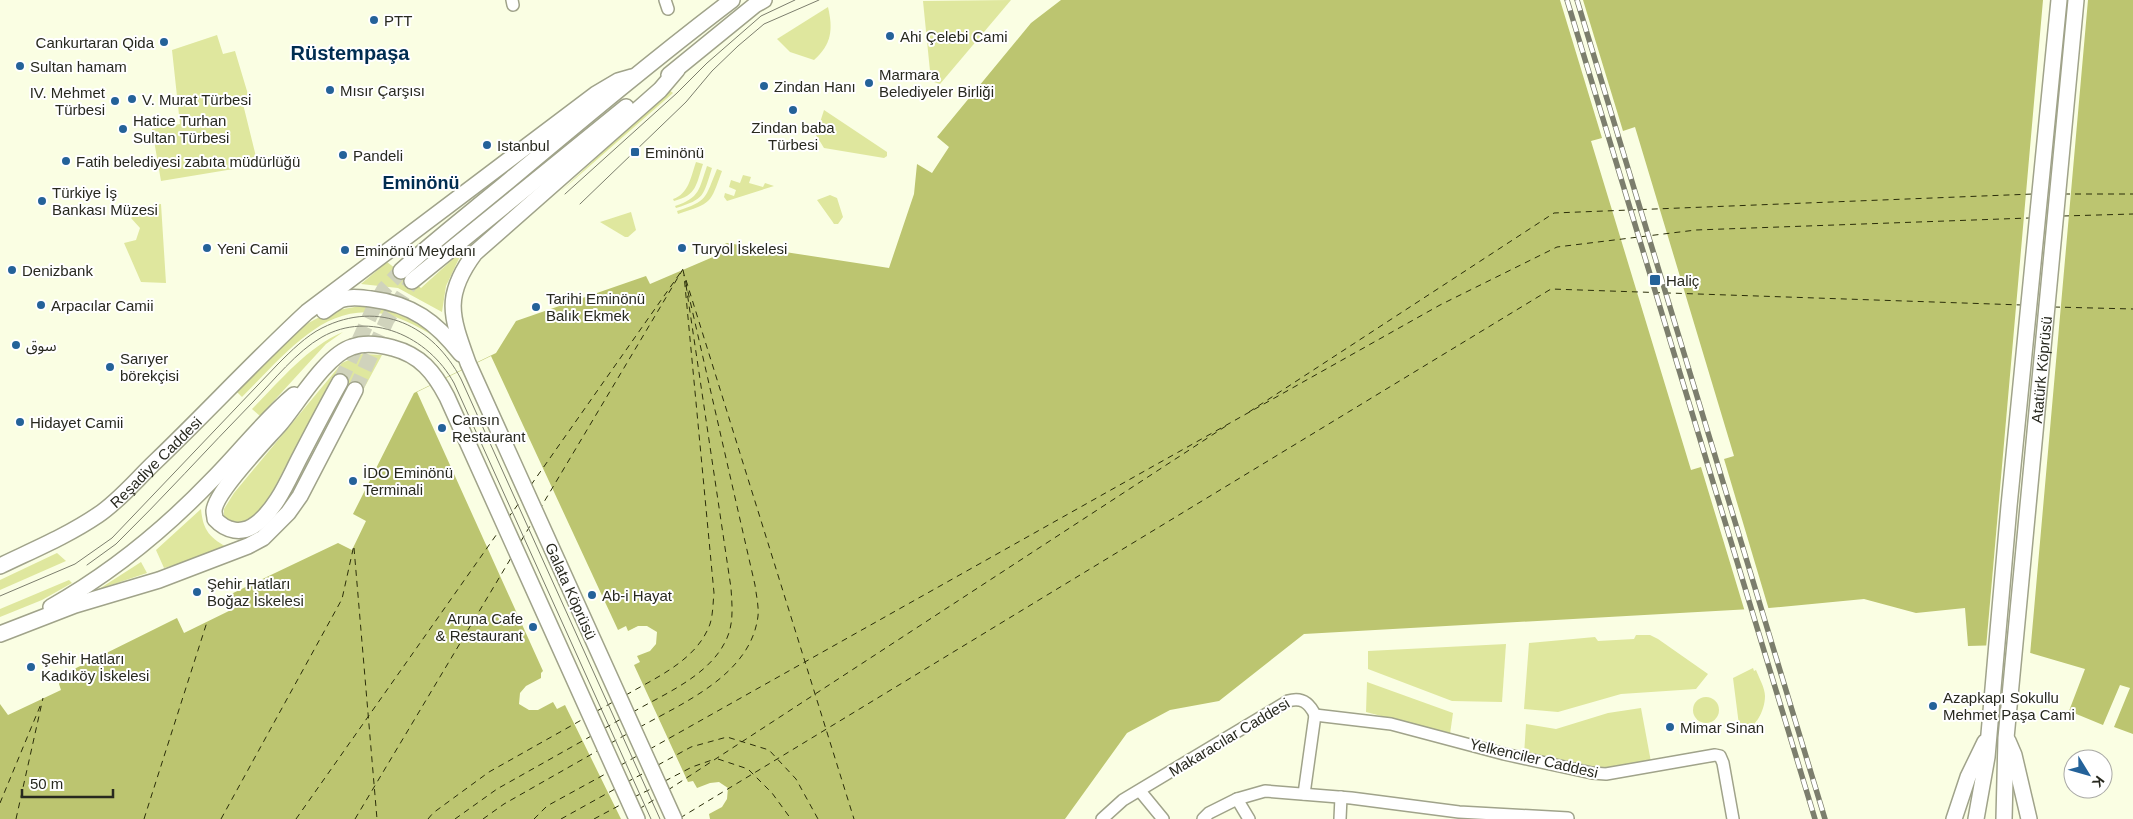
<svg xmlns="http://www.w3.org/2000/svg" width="2133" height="819" font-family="Arial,'Noto Sans Arabic',sans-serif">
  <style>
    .green { fill: #dfe79e }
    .water { fill: #bcc570 }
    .pier { fill: #fafee3 }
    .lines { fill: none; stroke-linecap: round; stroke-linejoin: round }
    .ferry { stroke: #2b2e09; stroke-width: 1; stroke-dasharray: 6 5; stroke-linecap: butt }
    .major-tunnel { stroke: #d0d3bc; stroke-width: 15; stroke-dasharray: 15 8; stroke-linecap: butt }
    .minor-casing { stroke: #a0a38a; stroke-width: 14 }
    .major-casing { stroke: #a0a38a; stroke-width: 18 }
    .minor { stroke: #fff; stroke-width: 11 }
    .major { stroke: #fff; stroke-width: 15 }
    .tram { stroke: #7c7e6d; stroke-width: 1 }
    .rail-casing { stroke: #7c7e6d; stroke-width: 5.5 }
    .rail { stroke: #fff; stroke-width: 4; stroke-dasharray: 11; stroke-linecap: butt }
    .poi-dot { fill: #246299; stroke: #fff; stroke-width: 2 }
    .labels { text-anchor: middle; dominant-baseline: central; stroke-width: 4; stroke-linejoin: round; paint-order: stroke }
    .poi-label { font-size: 15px; fill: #28291f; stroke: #fff; text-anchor: start }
    .street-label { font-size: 15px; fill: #28291f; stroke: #fff }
    .quarter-label { font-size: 18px; font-weight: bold; fill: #002d51; stroke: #fff }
    .district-label { font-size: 20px; font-weight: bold; fill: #002d51; stroke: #fff }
  </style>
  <rect width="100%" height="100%" fill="#fafee3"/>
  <!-- green -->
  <g class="green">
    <polygon points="1011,0 940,84 931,81 923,1"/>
    <path d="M828 7C833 29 832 44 814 60L790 52 777 39Z"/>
    <polygon points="217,35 223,54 235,51 250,101 243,104 258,165 161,181 152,129 180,124 172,50"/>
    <polygon points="669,90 673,93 560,192"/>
    <polygon points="824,110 887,152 887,156 884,158 824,148 816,135"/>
    <path d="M696 162 703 164C696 185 697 195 674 201L673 199C689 194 691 176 696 162Z"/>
    <path d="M707 166 712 168C703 196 705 199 676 208L675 206C700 198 699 189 707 166Z"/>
    <path d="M717 169 722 171C710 204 712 203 678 214L677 211C708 201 705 198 717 169Z"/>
    <polygon points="743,175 751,177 749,183 763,187 765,183 774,186 727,201 724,197 725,193 734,196 736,190 729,187 731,180 740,183"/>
    <polygon points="830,195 837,198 843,217 838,224 834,224 832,221 817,200"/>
    <polygon points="161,204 166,283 141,282 124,243 136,240 140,228 131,218 146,206"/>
    <polygon points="631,212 636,230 628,237 625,237 600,222"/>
    <polygon points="463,250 446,286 442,312 398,288 361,284 387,262 421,288"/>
    <path d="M364 306C391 310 412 317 432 335 343 279 302 337 242 397L235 390C274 350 304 310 364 306Z"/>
    <path d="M343 332 326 344 260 416 252 409C279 382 307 347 343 332Z"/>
    <path d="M362 354 382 355 362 392 332 378 271 494C262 509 251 524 231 524L224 517V509L234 493 342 363Z"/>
    <path d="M201 509C203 531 210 538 230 549L164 568 156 550Z"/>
    <polygon points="57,553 66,561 0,590 0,580"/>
    <polygon points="141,562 147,573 99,589"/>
    <polygon points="69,580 72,583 42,600 0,617 0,609"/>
    <polygon points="1636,635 1650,635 1658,639 1708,674 1696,689 1621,694 1558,712 1524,709 1529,643 1595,637 1598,641 1634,639"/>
    <polygon points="1506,644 1502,702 1452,701 1368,669 1368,651"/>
    <path d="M1753 668 1754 671 1756 670C1759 678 1765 688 1765 696 1765 712 1754 730 1740 733L1733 678Z"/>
    <polygon points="1367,682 1453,713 1450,734 1366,712"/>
    <circle cx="1706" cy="710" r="13"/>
    <polygon points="1641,708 1651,762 1601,773 1524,755 1526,724 1556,729 1608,713"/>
  </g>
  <!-- water -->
  <polygon class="water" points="1061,0 2133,0 2133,734 2114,727 2130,688 2120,685 2103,725 2069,711 2085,669 2003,645 1968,646 1965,608 1916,613 1864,599 1769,608 1304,634 1219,701 1170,710 1127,733 1065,819 0,819 0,704 8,715 61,690 59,684 62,675 177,618 184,633 235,608 229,595 338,543 352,550 366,521 353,514 414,393 496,353 516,321 646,276 650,284 720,254 718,247 727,243 889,268 914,194 917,164 932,173 949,147 937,137 1031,23"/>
  <!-- pier -->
  <g class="pier">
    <polygon points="1560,0 1583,0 1623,131 1635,127 1734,456 1724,459 1769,610 1745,612 1701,467 1691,470 1591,141 1602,138"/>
    <polygon points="2043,0 2088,0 2030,655 2002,647 1986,648"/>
    <polygon points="491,356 618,630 626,626 628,631 638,626 647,626 657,632 656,644 650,651 637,656 640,662 634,665 688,782 693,781 697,788 710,783 719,782 728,788 727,799 722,807 709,814 710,819 621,819 565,705 557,709 553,702 538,710 529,710 519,704 520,693 526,686 541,678 541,673 543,671 417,392"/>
  </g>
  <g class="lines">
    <!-- ferry -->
    <g class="ferry">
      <polyline points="2064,194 2133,194"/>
      <polyline points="2063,216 2133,214"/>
      <polyline points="686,280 854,819"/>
      <polyline points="2054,307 2133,309"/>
      <polyline points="1249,412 1554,213 2033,194"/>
      <polyline points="531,485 683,269 541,507"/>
      <polyline points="508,518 522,499"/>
      <polyline points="521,541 533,521"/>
      <polyline points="354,548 377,819"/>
      <path d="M626 695C657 677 697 660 710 624 713 615 713 602 714 593L684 275"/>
      <polyline points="597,711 613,702"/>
      <path d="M633 712C666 693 711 675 727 638 734 622 732 605 731 588L686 285"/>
      <path d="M640 727C685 702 751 674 758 616 759 606 756 594 755 585L683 270"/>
      <polyline points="605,728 621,719"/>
      <polyline points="611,743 627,734"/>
      <polyline points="650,749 1440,305 1557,247 1696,230 2029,218"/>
      <polyline points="718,759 748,769 772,793 791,819"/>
      <polyline points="621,765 637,756"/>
      <polyline points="658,765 691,747 727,737 769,750 796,779 818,819"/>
      <polyline points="665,781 692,767 712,760"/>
      <polyline points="627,782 646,772"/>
      <polyline points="668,790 1226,426"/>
      <polyline points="634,797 653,788"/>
      <polyline points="0,803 41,704"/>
      <polyline points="639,809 657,798"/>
      <polyline points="680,818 1551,289 2022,305"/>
      <polyline points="16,819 43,698"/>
      <polyline points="144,819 207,622"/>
      <polyline points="221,819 342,599 354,545"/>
      <polyline points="296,819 499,531"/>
      <polyline points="355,819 511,558"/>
      <polyline points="428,819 433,813 489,772 585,718"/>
      <polyline points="455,819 497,789 593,735"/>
      <polyline points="483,819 504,804 599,750"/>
      <polyline points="534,819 547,806 609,772"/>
      <polyline points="561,819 615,789"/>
      <polyline points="594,819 622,804"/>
    </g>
    <!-- major-tunnel -->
    <g class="major-tunnel">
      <polyline points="340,382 376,303 384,289 401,271"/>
      <polyline points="355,390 387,320 412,281"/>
    </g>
    <!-- minor casing -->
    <g class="minor-casing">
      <g id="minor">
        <polyline points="512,0 513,5"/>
        <polyline points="665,0 668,9"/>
        <polyline points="1315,715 1391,724 1504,754 1592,773 1606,774 1715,755 1720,756 1723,763 1733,819"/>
        <polyline points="1140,791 1163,819"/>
        <polyline points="1304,794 1315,715"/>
        <polyline points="1237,799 1249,819"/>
        <path d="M1102 819 1123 800 1288 701C1301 697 1309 702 1315 715"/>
        <polyline points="1203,819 1209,813 1237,799 1265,791 1351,798 1459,812 1568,818"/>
        <polyline points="1340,819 1341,797"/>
      </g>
    </g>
    <!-- major casing -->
    <g class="major-casing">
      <g id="major">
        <polyline points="669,75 755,5 764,0"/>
        <path d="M401 271C436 239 474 210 511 179 584 118 657 57 732 0"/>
        <polyline points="412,281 626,107"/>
        <path d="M324 311C329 307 335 303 340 300 350 296 361 298 371 299 412 304 436 322 461 354"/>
        <path d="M340 382C326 407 313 432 300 457 288 480 277 508 256 524 242 535 226 531 215 519 215 516 214 514 214 511 215 492 266 440 280 424 298 403 326 355 352 347 365 342 379 344 393 348 420 355 434 372 447 397L637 819"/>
        <path id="s1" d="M0 566C33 550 67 536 98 515 119 501 137 479 156 461 207 412 255 360 307 312L596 94 618 81 632 77"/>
        <path d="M51 607C113 572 163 531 212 480 240 452 264 420 294 395"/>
        <polyline points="0,634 75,605 159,580 248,546 263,538 288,513 300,496 355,390"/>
        <polyline points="2008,741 2014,755 2029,819"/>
        <path d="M674 819 468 363C451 316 443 296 475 253L660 90 677 70"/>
        <polyline points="1954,819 1968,777 1985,742"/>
        <polyline points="1976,819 1987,757 2009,506 2059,0"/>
        <path id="s2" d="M2004 819 2006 738 2076 0"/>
      </g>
    </g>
    <!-- minor -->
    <use href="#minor" class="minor"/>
    <!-- major -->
    <use href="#major" class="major"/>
    <!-- tram -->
    <g class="tram">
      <polyline points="565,194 677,93 707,63 761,16 795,0"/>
      <polyline points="580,204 686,102 712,71 738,46 764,24 819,0"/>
      <path d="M87 565 116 544C163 498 207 449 253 402 273 381 297 351 322 337 370 310 428 336 454 383L651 819"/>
      <path d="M0 596 75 564 112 538 278 364C291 351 306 336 322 328 380 299 433 326 461 379L660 819"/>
    </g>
    <!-- rail casing -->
    <g class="rail-casing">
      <g id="rail">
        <polyline points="1567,0 1815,819"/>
        <polyline points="1577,0 1825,819"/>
      </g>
    </g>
    <!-- rail -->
    <use href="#rail" class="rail"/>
  </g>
  <!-- markers -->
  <g class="poi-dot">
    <circle cx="374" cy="20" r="5"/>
    <circle cx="890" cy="36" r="5"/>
    <circle cx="164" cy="42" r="5"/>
    <circle cx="20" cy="66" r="5"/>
    <circle cx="869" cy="83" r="5"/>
    <circle cx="764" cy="86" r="5"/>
    <circle cx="330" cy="90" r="5"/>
    <circle cx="132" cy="99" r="5"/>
    <circle cx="115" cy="101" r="5"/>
    <circle cx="793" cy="110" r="5"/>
    <circle cx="123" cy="129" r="5"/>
    <circle cx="487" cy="145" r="5"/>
    <rect x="630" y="147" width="10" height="10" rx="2.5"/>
    <circle cx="343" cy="155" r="5"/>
    <circle cx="66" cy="161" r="5"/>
    <circle cx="42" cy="201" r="5"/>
    <circle cx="207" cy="248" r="5"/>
    <circle cx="682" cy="248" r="5"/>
    <circle cx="345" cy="250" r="5"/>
    <circle cx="12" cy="270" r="5"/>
    <rect x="1649" y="274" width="12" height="12" rx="2.5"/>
    <circle cx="41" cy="305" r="5"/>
    <circle cx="536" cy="307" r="5"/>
    <circle cx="16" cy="345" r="5"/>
    <circle cx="110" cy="367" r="5"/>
    <circle cx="20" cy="422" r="5"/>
    <circle cx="442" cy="428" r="5"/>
    <circle cx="353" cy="481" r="5"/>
    <circle cx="197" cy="592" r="5"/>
    <circle cx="592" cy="595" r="5"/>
    <circle cx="533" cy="627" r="5"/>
    <circle cx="31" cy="667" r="5"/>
    <circle cx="1933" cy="706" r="5"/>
    <circle cx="1670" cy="727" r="5"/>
  </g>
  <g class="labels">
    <!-- poi labels -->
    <g class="poi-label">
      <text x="384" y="20">PTT</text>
      <text x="900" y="36">Ahi Çelebi Cami</text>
      <text x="154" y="42" text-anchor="end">Cankurtaran Qida</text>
      <text x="30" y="66">Sultan hamam</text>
      <text x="879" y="74">Marmara<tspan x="879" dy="17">Belediyeler Birliği</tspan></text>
      <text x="774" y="86">Zindan Hanı</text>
      <text x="340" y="90">Mısır Çarşısı</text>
      <text x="105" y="92" text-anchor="end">IV. Mehmet<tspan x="105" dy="17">Türbesi</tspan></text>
      <text x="142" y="99">V. Murat Türbesi</text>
      <text x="133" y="120">Hatice Turhan<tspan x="133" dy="17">Sultan Türbesi</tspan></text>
      <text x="793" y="127" text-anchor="middle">Zindan baba<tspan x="793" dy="17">Türbesi</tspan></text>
      <text x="497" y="145">Istanbul</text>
      <text x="645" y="152">Eminönü</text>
      <text x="353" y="155">Pandeli</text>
      <text x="76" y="161">Fatih belediyesi zabıta müdürlüğü</text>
      <text x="52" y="192">Türkiye İş<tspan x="52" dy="17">Bankası Müzesi</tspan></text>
      <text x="217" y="248">Yeni Camii</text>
      <text x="692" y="248">Turyol İskelesi</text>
      <text x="355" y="250">Eminönü Meydanı</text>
      <text x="22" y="270">Denizbank</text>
      <text x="1666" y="280">Haliç</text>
      <text x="546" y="298">Tarihi Eminönü<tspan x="546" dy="17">Balık Ekmek</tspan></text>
      <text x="51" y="305">Arpacılar Camii</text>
      <text x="26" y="345">سوق</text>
      <text x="120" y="358">Sarıyer<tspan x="120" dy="17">börekçisi</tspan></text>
      <text x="452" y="419">Cansın<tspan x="452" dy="17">Restaurant</tspan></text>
      <text x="30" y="422">Hidayet Camii</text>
      <text x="363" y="472">İDO Eminönü<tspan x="363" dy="17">Terminali</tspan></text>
      <text x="207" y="583">Şehir Hatları<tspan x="207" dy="17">Boğaz İskelesi</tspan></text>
      <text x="602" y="595">Ab-i Hayat</text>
      <text x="523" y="618" text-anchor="end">Aruna Cafe<tspan x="523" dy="17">&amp; Restaurant</tspan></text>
      <text x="41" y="658">Şehir Hatları<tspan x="41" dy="17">Kadıköy İskelesi</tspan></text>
      <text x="1943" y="697">Azapkapı Sokullu<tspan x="1943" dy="17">Mehmet Paşa Cami</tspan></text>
      <text x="1680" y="727">Mimar Sinan</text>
    </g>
    <!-- street labels -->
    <g class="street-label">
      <text stroke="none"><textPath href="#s2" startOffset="451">Atatürk Köprüsü</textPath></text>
      <text stroke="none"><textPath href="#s1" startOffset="189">Reşadiye Caddesi</textPath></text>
      <text transform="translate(571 591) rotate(66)">Galata Köprüsü</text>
      <text transform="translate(1229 737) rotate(-31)">Makaracılar Caddesi</text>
      <text transform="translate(1534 758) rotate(13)">Yelkenciler Caddesi</text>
    </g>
    <!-- quarter labels -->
    <g class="quarter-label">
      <text x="421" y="183">Eminönü</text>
    </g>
    <!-- district labels -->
    <g class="district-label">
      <text x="350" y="53">Rüstempaşa</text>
    </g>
  </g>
  <!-- north arrow -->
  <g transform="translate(2088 774) rotate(127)"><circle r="24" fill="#ffffff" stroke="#a9a9a5"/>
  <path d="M0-4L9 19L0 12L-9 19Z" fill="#246299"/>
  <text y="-8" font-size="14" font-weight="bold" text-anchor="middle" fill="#28291f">K</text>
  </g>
  <!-- scale -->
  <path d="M22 789v8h91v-8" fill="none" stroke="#28291f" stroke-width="2.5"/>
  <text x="30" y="789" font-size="15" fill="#28291f" stroke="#ffffff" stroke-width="4" paint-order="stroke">50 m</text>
</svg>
